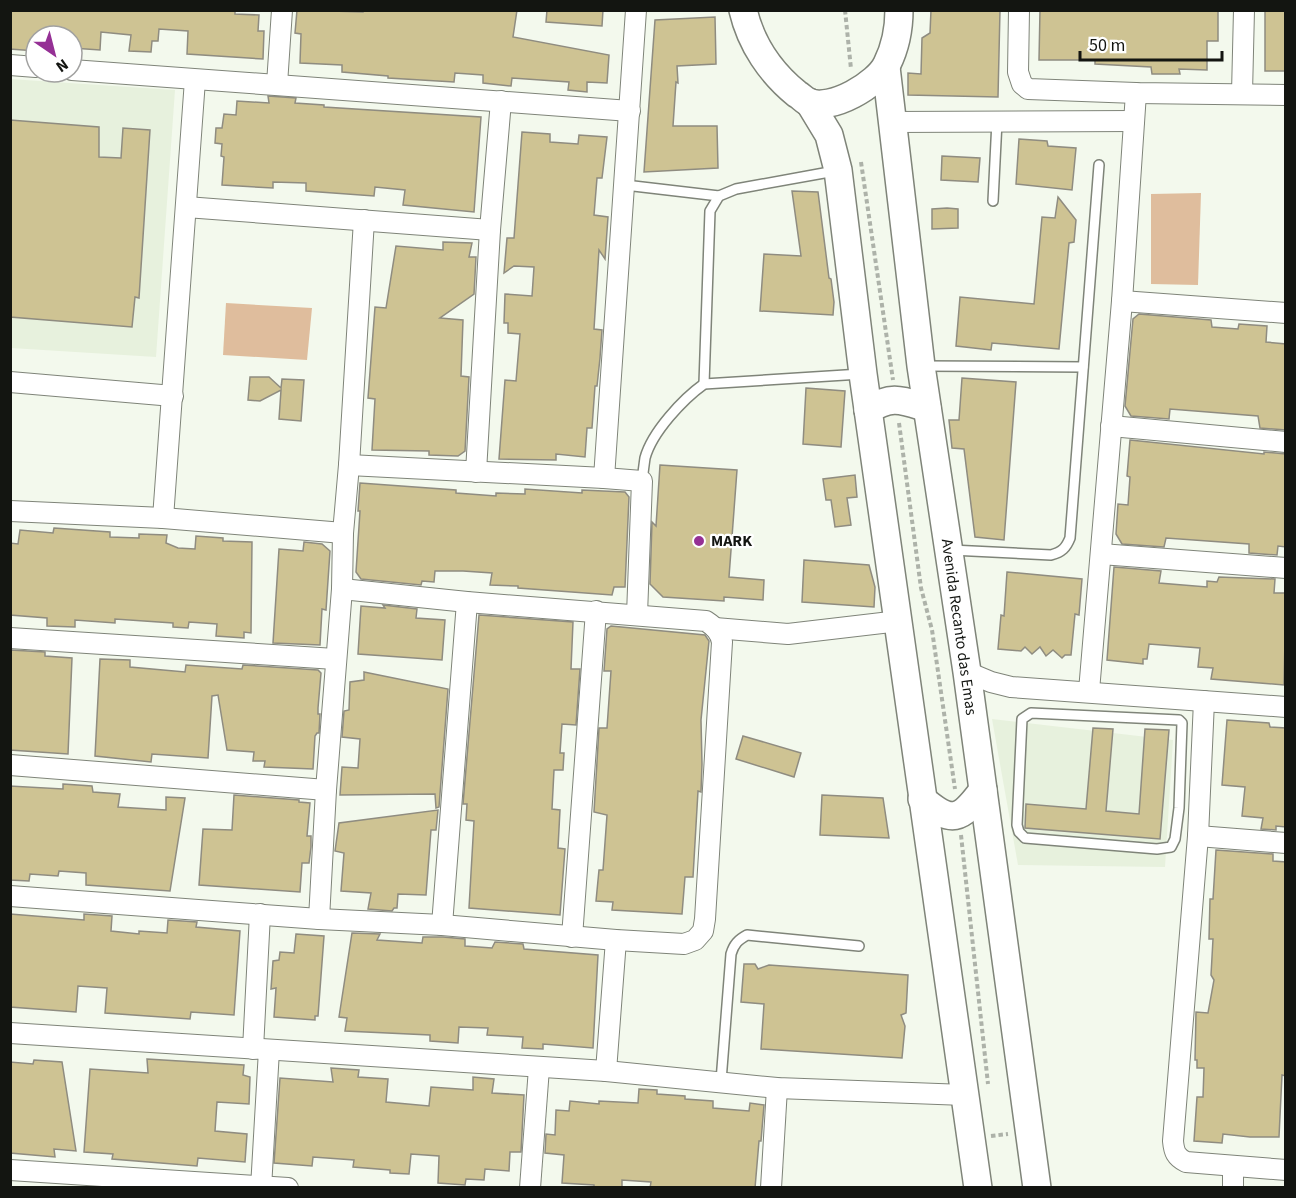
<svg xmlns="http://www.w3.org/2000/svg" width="1296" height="1198" font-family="'Source Sans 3',sans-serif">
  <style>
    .built { fill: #e7f1dd }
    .green { fill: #dfbd9d }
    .building { fill: #cec393; stroke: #8f8c80; stroke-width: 1.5 }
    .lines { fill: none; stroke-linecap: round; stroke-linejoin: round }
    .lane-casing { stroke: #7f8479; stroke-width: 12 }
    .street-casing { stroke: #7f8479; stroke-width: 22 }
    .secondary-casing { stroke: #7f8479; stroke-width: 30 }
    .path { stroke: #adb2a9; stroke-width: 4; stroke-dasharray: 4.5 3; stroke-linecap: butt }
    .lane { stroke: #fff; stroke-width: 9 }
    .street { stroke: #fff; stroke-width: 20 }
    .secondary { stroke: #fff; stroke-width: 27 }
    .poi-dot { fill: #953095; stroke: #fff; stroke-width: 2 }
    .labels { text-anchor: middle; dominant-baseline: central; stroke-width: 4.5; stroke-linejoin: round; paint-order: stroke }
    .poi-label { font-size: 16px; font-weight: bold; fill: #131511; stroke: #fff; text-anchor: start }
    .street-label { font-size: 16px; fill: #131511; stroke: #fff }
  </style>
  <rect width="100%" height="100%" fill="#f3f9ed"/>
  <!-- built -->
  <g class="built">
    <polygon points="10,79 175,90 156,357 11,348"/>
    <polygon points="992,719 1173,740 1165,867 1018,865"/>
  </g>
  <!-- green -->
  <g class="green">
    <polygon points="1201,193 1198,285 1151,284 1151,194"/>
    <polygon points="226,303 312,308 307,360 223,355"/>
  </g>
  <!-- building -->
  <g class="building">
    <polygon points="10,10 235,10 235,14 259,15 258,31 264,31 263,59 187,54 188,31 159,29 158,41 152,41 151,52 129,51 131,35 101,32 100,50 72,48 72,36 36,36 36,51 10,49"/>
    <polygon points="297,10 363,12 363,10 517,10 513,37 609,55 607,83 587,82 587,92 568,90 569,82 512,78 511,86 483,83 483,75 455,73 454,82 388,78 388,76 342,72 342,65 300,63 301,34 295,33"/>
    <polygon points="547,10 603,10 602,26 546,22"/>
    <polygon points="931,10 1000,10 998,97 908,95 908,73 921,74 922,38 930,33"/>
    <polygon points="1040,10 1218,10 1218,41 1207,41 1207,70 1179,69 1180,74 1152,74 1151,67 1095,64 1095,60 1039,60"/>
    <rect x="1265" y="10" width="21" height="61"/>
    <polygon points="715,17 716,64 677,66 678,83 676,82 673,126 717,126 718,168 644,172 655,20"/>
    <polygon points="268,96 296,98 295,103 324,105 324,107 481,117 474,212 403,205 405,190 375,187 374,196 306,191 306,183 273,182 273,188 222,185 224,157 221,156 222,144 215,143 216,128 222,128 224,114 236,115 237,101 269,103"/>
    <polygon points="10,120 99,127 99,157 121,158 123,128 150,130 139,298 135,297 132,327 10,317"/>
    <polygon points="522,132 550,134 550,142 578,144 579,135 607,137 602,178 597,178 594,215 608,217 605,259 599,250 594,329 602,330 600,358 597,386 595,386 592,428 587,428 585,457 556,454 556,460 499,459 505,380 516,381 520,334 508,333 508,323 504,323 505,294 532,296 534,267 514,266 504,273 507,238 514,238"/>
    <polygon points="1019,139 1047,141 1048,146 1076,148 1072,190 1016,184"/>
    <polygon points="942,156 980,158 978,182 941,180"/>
    <polygon points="792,191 818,192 829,278 831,279 834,302 833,315 760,311 764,254 801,256"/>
    <polygon points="1058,197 1076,220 1074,242 1069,243 1059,349 992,343 991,350 956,346 960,297 1034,304 1042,217 1055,218"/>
    <polygon points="947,208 958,209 958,228 932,229 932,209"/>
    <polygon points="443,242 472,243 469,257 476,257 474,294 440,318 463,320 461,376 469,377 465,451 458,456 429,455 429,451 372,450 375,399 368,398 375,307 386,308 396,246 443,250"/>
    <polygon points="1139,314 1211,320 1212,327 1238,329 1239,324 1267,326 1266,342 1286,344 1286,430 1260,428 1258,416 1170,409 1169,419 1131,416 1125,406 1133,319"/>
    <polygon points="250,377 269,377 281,388 282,379 304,380 301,421 279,419 281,390 260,401 248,400"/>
    <polygon points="962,378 1016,382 1004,540 975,537 964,449 952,448 949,420 959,420"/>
    <polygon points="806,388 845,391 841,447 803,444"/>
    <polygon points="1130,440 1264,454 1264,452 1286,454 1286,547 1278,546 1277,555 1249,553 1249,544 1166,538 1164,547 1122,544 1116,534 1118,504 1128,505 1130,477 1127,476"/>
    <polygon points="660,465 737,470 729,577 764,580 763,600 724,597 724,601 663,597 650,584 652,522 656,526"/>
    <polygon points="855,475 857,497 847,498 851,525 835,527 831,500 826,500 823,479"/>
    <polygon points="360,483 456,490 456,493 496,496 496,493 525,494 525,489 582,493 582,490 625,492 629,497 625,587 614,587 612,595 518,588 518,586 490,585 492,573 463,571 435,571 434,582 422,581 421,585 361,579 356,572 360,511 358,511"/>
    <polygon points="54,528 110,532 110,537 139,538 139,534 167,535 166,543 178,548 195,549 196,536 223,538 223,541 252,542 251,633 244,632 244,638 216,636 217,624 189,622 188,628 173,627 173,623 115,619 115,623 75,620 75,627 47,626 47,618 10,615 10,543 18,544 20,530 53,533"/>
    <polygon points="304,542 322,544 330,551 326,610 322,609 320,645 273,643 279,549 303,551"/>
    <polygon points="804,560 869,565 875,587 874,607 802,602"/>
    <polygon points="1114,567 1161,571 1159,583 1207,587 1207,581 1217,582 1219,577 1275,579 1274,593 1286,593 1284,685 1211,679 1213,668 1198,667 1200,648 1149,644 1147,659 1143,659 1143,664 1107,660"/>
    <polygon points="1007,572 1082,579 1079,615 1075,614 1071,655 1065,655 1062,658 1053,650 1046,656 1040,647 1032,654 1025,647 1021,651 998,649 1001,615 1004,616"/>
    <polygon points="383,605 417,609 416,618 445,620 442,660 358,654 361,606 385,608"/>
    <polygon points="479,615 573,622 571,669 580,669 576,725 562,724 560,753 564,753 563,770 554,770 552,809 560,810 558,848 565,849 560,915 469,908 474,821 466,820 467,804 463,804"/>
    <polygon points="611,626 705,635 709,641 701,720 702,764 701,792 698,791 693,877 685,877 682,914 612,910 613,902 596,901 599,870 603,870 607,815 594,812 599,728 607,728 611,671 604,671 607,629"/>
    <polygon points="10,650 45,652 45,656 72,658 68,754 10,750"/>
    <polygon points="100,659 130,660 130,667 185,672 186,665 242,669 243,665 318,670 321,673 318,708 318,714 320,714 319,733 317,733 315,736 313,769 264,767 265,761 253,761 254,752 227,750 218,695 212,696 208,758 152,754 151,762 95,756"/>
    <polygon points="364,672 448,689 439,807 436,808 435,794 340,795 342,767 358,768 360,739 342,737 344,711 349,710 350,682 364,680"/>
    <polygon points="1227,720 1269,723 1270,727 1286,728 1286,827 1276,826 1276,830 1261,829 1263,818 1242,816 1245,787 1222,785"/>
    <polygon points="1093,728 1113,729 1106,811 1139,814 1145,729 1169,730 1160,839 1025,828 1026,804 1086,809"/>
    <polygon points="743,736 801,753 794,777 736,759"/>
    <polygon points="63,784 92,786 93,792 120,794 118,807 166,810 166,797 185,798 170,891 86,885 86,873 59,871 58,876 30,874 29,881 10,880 10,786 63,789"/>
    <polygon points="234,795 299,800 299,802 310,803 307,836 311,836 311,847 309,863 302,863 300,892 199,885 203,829 232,830"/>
    <polygon points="822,795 883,798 889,838 820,835"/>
    <polygon points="438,810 436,830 431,830 426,895 398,894 397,908 394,908 392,911 368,909 371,893 341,891 344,853 335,851 339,823"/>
    <polygon points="1216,850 1273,854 1273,861 1286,862 1286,1076 1282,1075 1279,1137 1250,1137 1223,1134 1222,1143 1194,1141 1197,1097 1203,1097 1204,1068 1197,1068 1197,1060 1195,1060 1196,1012 1208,1013 1214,980 1211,975 1213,939 1209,939 1210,899 1213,899"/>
    <polygon points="10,914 84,920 84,914 112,916 111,931 139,934 139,931 167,933 168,920 197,922 196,927 240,931 234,1015 191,1012 190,1019 105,1013 107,988 78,986 76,1012 10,1007"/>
    <polygon points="352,933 380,934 377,940 422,943 423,937 443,937 465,939 465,946 492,948 495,942 523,944 524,949 598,955 593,1048 543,1044 543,1049 522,1048 523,1037 487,1035 488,1028 459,1027 458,1043 430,1041 430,1035 345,1031 347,1018 339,1017"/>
    <polygon points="296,934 324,936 318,1016 315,1016 315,1020 274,1017 276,988 271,989 273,961 279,960 280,952 294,953"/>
    <polygon points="744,964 755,964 758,969 769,965 908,975 906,1013 901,1015 905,1026 902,1058 761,1049 764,1004 741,1002"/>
    <polygon points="147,1059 244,1065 243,1075 250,1077 249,1104 217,1102 215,1131 247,1134 245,1162 198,1158 197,1166 112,1159 113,1154 84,1152 90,1069 148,1073"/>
    <polygon points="34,1060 62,1062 76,1151 54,1149 55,1157 10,1153 10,1062 33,1064"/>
    <polygon points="331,1068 359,1070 358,1077 388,1079 386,1102 429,1106 431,1087 473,1090 473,1077 494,1079 492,1093 524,1095 521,1152 510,1152 509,1171 485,1169 484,1180 466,1179 465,1185 438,1183 439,1156 411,1154 409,1174 390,1173 390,1170 353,1167 354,1160 313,1157 312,1166 274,1163 280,1078 333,1082"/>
    <polygon points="639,1089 657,1090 657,1094 685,1096 685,1099 713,1101 713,1108 749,1111 750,1103 764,1105 761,1141 759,1141 755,1188 650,1188 651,1182 622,1180 622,1188 594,1188 594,1185 562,1183 564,1155 545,1153 546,1134 555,1135 556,1110 569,1111 570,1101 599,1104 599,1101 638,1103"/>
  </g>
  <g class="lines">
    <!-- lane casing -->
    <g class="lane-casing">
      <g id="lane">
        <polyline points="625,185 719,196"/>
        <polyline points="993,201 997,121"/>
        <polyline points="923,366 1083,367"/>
        <polyline points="704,384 710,211 719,196 736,189 835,171"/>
        <path d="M642 481C643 473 644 465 645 458 652 432 683 399 704 384L861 374"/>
        <path d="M951 550 1051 555C1062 552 1066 548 1070 538L1099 165"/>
        <polygon points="1031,713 1179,720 1182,723 1179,808 1175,839 1171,847 1157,849 1025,838 1019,832 1017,825 1022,719"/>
        <path d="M721 1081 731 954C734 944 738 940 747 935L859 946"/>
      </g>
    </g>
    <!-- street casing -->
    <g class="street-casing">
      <g id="street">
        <polyline points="1019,10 1018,72 1022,84 1028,89 1136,93 1286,95"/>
        <polyline points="10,65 36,67"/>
        <polyline points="72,70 630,111"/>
        <polyline points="277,84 282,10"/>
        <polyline points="1242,93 1244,10"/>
        <polyline points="892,122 1134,121"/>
        <polyline points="186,207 490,230"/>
        <polyline points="1122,301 1286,313"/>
        <polyline points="10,382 173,396"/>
        <polyline points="1111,426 1286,442"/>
        <polyline points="349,465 604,478 642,481 637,615"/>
        <polyline points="476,472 490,230 501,101"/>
        <polyline points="604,478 636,10"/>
        <polyline points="10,511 163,518 343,533"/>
        <polyline points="163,518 195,80"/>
        <polyline points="1101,554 1286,568"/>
        <polyline points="715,628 788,634 899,621"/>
        <polyline points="10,638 335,659"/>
        <polyline points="967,672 991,682 1011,687 1286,707"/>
        <polyline points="1089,691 1122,301 1136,93"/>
        <path d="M1204 701 1198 836 1173 1141C1174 1152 1176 1157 1186 1162L1286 1170"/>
        <polyline points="10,765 326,790"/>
        <polyline points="1198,836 1286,843"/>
        <path d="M10 896 319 919 442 925 616 940 684 944 695 940 703 931 705 919 722 642C720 632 715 627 706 621L467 602 342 589"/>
        <polyline points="319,919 326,790 342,589 343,533 349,465 364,220"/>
        <polyline points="442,925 467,602"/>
        <polyline points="572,937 596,611"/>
        <polyline points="10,1033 606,1071 777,1088 965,1095"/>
        <polyline points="253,1049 260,914"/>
        <polyline points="606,1071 616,940"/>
        <polyline points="1233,1166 1233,1188"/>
        <polyline points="10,1170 288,1188"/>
        <polyline points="261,1188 269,1050"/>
        <polyline points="530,1188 539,1068"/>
        <polyline points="771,1188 777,1088"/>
      </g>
    </g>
    <!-- secondary casing -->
    <g class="secondary-casing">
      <g id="secondary">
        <path d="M743 10C751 44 771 73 797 94 801 96 805 101 808 102 831 112 878 84 887 64 895 48 899 28 899 10"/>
        <polyline points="886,67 921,366 967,672 1037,1188"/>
        <polyline points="809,102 829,135 838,170 863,374 978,1188"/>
        <path d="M868 410C892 395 901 400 927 408"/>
        <path d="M922 799C952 824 960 821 983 790"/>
      </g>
    </g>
    <!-- path -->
    <g class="path">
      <polyline points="845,10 851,69"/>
      <polyline points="861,162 893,380"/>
      <polyline points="899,423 921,588 932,630 955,789"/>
      <polyline points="961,835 988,1084"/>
      <polyline points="991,1136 1008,1134"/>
    </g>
    <!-- lane -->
    <use href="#lane" class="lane"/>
    <!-- street -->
    <use href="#street" class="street"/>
    <!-- secondary -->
    <use href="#secondary" class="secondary"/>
  </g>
  <!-- markers -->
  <circle class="poi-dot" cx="699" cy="541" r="6"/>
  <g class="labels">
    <!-- poi labels -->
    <g class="poi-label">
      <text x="711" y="541">MARK</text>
    </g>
    <!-- street labels -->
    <g class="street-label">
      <text transform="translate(959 627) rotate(82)">Avenida Recanto das Emas</text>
    </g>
  </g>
  <!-- border -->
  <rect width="1296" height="1198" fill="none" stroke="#131511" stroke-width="24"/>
  <!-- north arrow -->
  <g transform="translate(54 54) rotate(145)"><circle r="28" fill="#ffffff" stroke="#a1a1a0" stroke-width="1.5"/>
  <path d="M0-4.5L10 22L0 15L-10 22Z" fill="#953095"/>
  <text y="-9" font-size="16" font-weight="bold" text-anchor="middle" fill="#131511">N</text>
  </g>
  <!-- scale -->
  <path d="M1080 51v9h142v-9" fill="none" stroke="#131511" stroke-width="3"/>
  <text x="1089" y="51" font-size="18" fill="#131511" stroke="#ffffff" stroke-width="4.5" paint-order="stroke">50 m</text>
</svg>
